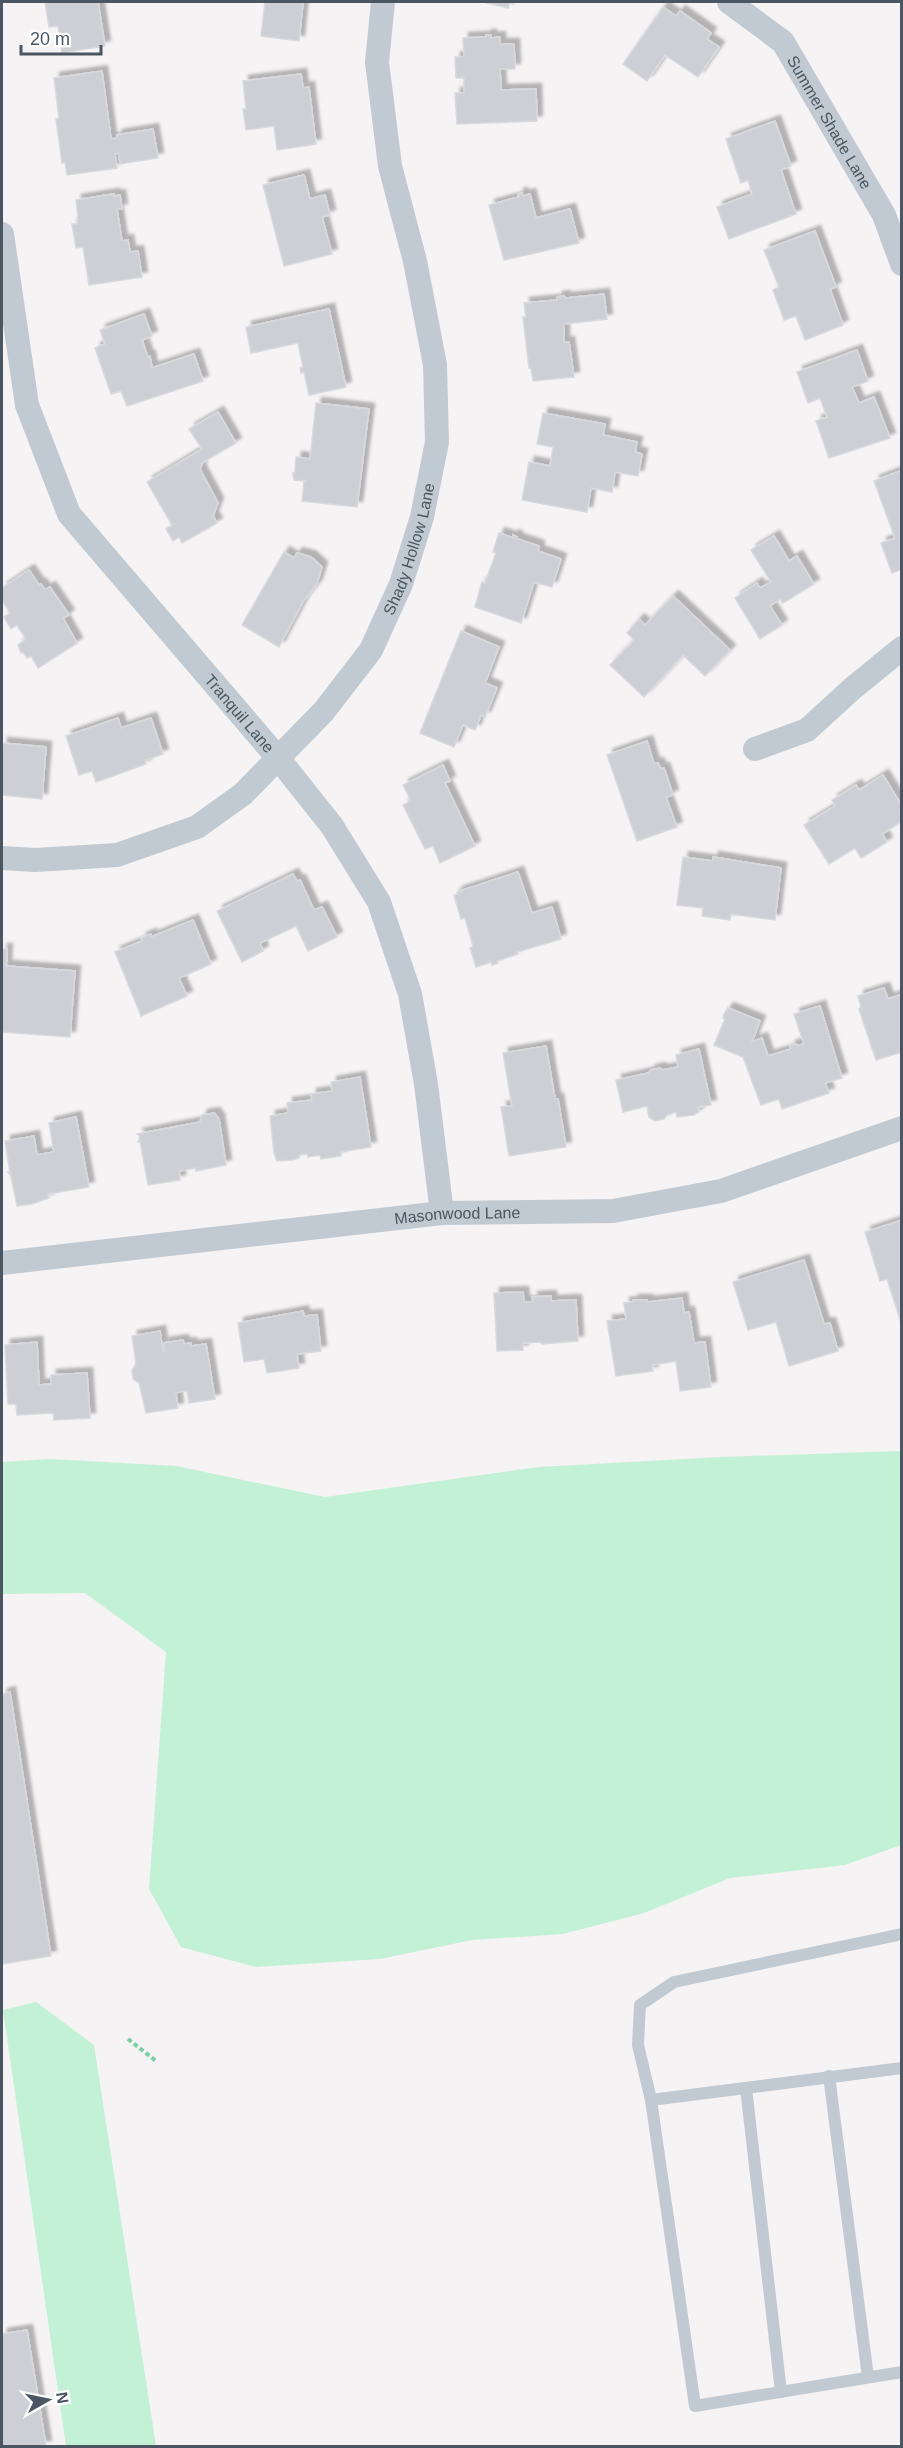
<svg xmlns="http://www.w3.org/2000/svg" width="903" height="2448" font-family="Helvetica,sans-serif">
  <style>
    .green { fill: #c3f1d5 }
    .building { fill: #cdcfd5; stroke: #d7d9de; stroke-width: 1.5; filter: url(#shadow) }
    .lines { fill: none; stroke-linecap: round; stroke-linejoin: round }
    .path { stroke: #7ad0a6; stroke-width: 4; stroke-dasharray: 4.5 3; stroke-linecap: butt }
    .lane { stroke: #c1cad2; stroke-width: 12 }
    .street { stroke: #c1cad2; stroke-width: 24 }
    .labels { text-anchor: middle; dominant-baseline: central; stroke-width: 6; stroke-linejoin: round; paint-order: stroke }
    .street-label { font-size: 16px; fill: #4a5661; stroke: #fff }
  </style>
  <defs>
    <filter id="shadow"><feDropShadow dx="5.5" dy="-5.5" stdDeviation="1.5" flood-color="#0004"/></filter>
  </defs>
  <rect width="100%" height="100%" fill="#f5f3f3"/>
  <!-- green -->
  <g class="green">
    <polygon points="901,1451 901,1845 845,1865 730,1878 644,1913 563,1934 472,1940 380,1959 256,1967 181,1947 149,1889 166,1652 85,1593 2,1594 2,1462 50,1459 176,1466 325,1497 539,1467 721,1457"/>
    <polygon points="36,2002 94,2045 156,2446 66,2446 3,2010"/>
  </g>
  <!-- building -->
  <g class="building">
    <polygon points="45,2 98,2 105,46 62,53 58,26 49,27"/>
    <polygon points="265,2 303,2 299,41 261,36"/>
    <polygon points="483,2 510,2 508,8"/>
    <polygon points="663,7 676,16 680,11 711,33 707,39 719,47 698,77 665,55 647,81 623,64"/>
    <polygon points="486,35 491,35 491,38 500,37 500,44 514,44 515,69 500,69 501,90 536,89 537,121 457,124 455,93 464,93 464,78 456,78 455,57 464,57 463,38 486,37"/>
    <polygon points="102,71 111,139 117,138 117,135 153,129 158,158 120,164 119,153 115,154 117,168 67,175 65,162 62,163 56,119 59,118 54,78"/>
    <polygon points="301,74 303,88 309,87 316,144 277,150 274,126 246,130 243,109 246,109 243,81"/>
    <polygon points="775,121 791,166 781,170 796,214 729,239 717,207 752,194 748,180 741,183 726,139"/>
    <polygon points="304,175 310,199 325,195 330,215 322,217 332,254 284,266 263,185"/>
    <polygon points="522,193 523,196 530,194 536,218 570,209 579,243 504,260 489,205 519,197 518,194"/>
    <polygon points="114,194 114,196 120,195 122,209 117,209 122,241 128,240 130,252 138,251 142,277 89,285 83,247 76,248 72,224 77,224 78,216 76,200"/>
    <polygon points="815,231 836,287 830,289 843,325 805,340 796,316 784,320 773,290 779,287 764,250"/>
    <polygon points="604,294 607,319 564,324 564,343 569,342 574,377 533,381 531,368 529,368 523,317 526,317 524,303 557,300 557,297 564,296 566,298"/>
    <polygon points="329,309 346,387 309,395 304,372 301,373 300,368 303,367 298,343 251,353 246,327"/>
    <polygon points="144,314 152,336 142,340 148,357 150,356 152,368 194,354 203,381 127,406 121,391 111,394 95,348 105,344 100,330"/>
    <polygon points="857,350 868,381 852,387 859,403 874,397 890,438 829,458 816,421 827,417 820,398 808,403 797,372"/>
    <polygon points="316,403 369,409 357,507 302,501 304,482 307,481 294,480 293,473 295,473 296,457 310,459"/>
    <polygon points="218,412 236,443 203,462 200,469 218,503 213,516 217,523 182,543 179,537 173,541 166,529 172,525 147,482 202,449 189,429"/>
    <polygon points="543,413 605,424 603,435 637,442 635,452 642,454 638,476 615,472 612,492 591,488 587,512 522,500 529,462 550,466 553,447 537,444"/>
    <polygon points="902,470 902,569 892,573 881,543 895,538 874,481"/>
    <polygon points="499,533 513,538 513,535 517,537 517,539 539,546 538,551 561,559 552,587 534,582 521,623 475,607 481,585 482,582 485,583 496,553 493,552"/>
    <polygon points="774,536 789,561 797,556 814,584 783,603 780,599 770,606 782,625 760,639 735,598 757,583 760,588 771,582 751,550"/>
    <polygon points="284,552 294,558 297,553 311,557 322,567 317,584 304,600 279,647 242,625"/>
    <polygon points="29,570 39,585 41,584 45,590 50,587 69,615 63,618 77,643 38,668 31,656 27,658 23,652 21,653 18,645 26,639 17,625 11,629 4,617 10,613 2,600 2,588"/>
    <polygon points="673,596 730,650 705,676 683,655 644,697 610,665 634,640 627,633 639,619 645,625"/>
    <polygon points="461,631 499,647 485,683 497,688 485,717 481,715 475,730 463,725 454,747 420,733"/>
    <polygon points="118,718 121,728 151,718 163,754 145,760 146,764 96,782 92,771 79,775 66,736"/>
    <polygon points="647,741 654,764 658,763 661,769 664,768 673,795 666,797 677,827 637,841 607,755"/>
    <polygon points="2,743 46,747 42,799 2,795"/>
    <polygon points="443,765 450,781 445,783 475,846 440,863 433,846 425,849 403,805 411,801 403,785"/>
    <polygon points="883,775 902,806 902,821 882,834 887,842 861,858 855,848 829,864 804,825 835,806 832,800 856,785 859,790"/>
    <polygon points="683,857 713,861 713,857 781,868 775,920 731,914 730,920 702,916 703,908 677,905"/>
    <polygon points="518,872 532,913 552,907 561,939 517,952 518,954 497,961 498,963 492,965 491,962 476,967 470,948 473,946 465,918 461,919 454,895 458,894 457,892"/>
    <polygon points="293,874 297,881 300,880 314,910 322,907 337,937 308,951 296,926 260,943 263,951 242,962 217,911"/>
    <polygon points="193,920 211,964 179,978 187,996 141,1016 115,952 142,941 141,938 151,934 151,937"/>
    <polygon points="2,949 7,949 6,966 75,971 70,1037 2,1032"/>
    <polygon points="884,988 888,999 902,994 902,1052 876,1060 859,1009 861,1007 858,996"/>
    <polygon points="820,1006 842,1078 825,1083 829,1093 782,1109 779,1099 761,1105 743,1057 714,1045 725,1019 723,1018 724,1014 728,1008 760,1021 752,1042 762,1038 768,1056 791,1049 790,1046 796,1044 797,1046 804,1044 794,1014"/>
    <polygon points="546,1046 555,1099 558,1099 566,1147 509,1156 501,1107 512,1106 503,1053"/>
    <polygon points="699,1049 711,1105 698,1107 699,1112 694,1115 677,1117 676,1112 667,1115 664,1119 655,1121 649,1117 647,1106 623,1112 616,1080 648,1073 651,1070 660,1068 663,1070 678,1067 676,1055"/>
    <polygon points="360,1077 371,1147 341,1152 341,1156 321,1159 320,1155 308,1157 307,1154 299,1155 299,1158 292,1160 277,1161 274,1153 270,1116 288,1113 287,1103 312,1100 311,1094 332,1091 331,1082"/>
    <polygon points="214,1113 219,1119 226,1165 196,1171 196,1168 179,1171 180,1180 148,1185 140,1141 138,1142 140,1136 137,1134 200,1122 202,1115"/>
    <polygon points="76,1117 89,1187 48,1194 49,1198 32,1204 17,1206 11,1176 8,1172 10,1172 5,1141 34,1136 37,1155 54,1152 49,1123"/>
    <polygon points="902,1220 902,1326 887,1279 880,1281 865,1232"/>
    <polygon points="804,1260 824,1324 830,1323 838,1351 789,1366 776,1322 748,1330 733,1282"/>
    <polygon points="523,1292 524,1302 533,1302 532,1297 551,1296 551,1301 576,1300 578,1341 542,1344 540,1342 523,1343 523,1350 497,1351 494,1293"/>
    <polygon points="682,1298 684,1313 689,1312 694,1343 705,1342 711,1387 680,1391 676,1361 652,1365 653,1371 616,1376 607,1321 626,1319 624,1303 634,1302 633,1300 647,1300 648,1302"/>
    <polygon points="303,1311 304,1316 317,1315 321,1351 297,1354 299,1368 267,1373 264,1359 244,1362 238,1323"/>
    <polygon points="160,1331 163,1351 165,1350 164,1343 183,1340 184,1344 191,1343 191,1346 206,1344 215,1399 189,1403 187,1391 182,1391 176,1393 178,1408 146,1413 139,1383 133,1379 132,1370 136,1364 132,1336"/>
    <polygon points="37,1342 39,1385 51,1384 51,1375 87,1373 90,1418 54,1420 53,1413 17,1415 16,1404 8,1404 5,1345"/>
    <polygon points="10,1692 51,1956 2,1964 2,1694"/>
    <polygon points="27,2330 46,2446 2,2446 2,2334"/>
  </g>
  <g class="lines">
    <!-- path -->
    <polyline class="path" points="128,2039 156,2061"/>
    <!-- lane -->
    <g class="lane">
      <polyline points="902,2068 651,2100 695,2406 902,2372"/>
      <polyline points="829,2076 868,2377"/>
      <polyline points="746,2088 781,2392"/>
      <polyline points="651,2100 638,2045 640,2005 674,1982 902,1934"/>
    </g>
    <!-- street -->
    <g class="street">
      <path id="s1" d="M729 2 783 42 884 215 902 264"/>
      <path id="s2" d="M2 234 27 405 69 514 278 758 332 826 379 902 410 994 426 1084 442 1213"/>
      <polyline points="755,749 807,730 853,688 902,648"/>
      <path id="s3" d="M2 858 35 860 117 855 197 827 243 794 324 711 371 650 401 584 422 517 437 442 435 365 415 261 390 166 377 62 383 2"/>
      <path id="s4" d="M2 1263 442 1213 613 1211 721 1191 902 1128"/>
    </g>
  </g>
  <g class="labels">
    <!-- street labels -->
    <g class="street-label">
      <text stroke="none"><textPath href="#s1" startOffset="160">Summer Shade Lane</textPath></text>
      <text stroke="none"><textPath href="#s3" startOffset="558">Shady Hollow Lane</textPath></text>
      <text stroke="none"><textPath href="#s2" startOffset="552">Tranquil Lane</textPath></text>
      <text stroke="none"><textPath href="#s4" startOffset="458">Masonwood Lane</textPath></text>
    </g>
  </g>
  <!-- border -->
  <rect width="903" height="2448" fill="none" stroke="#4a5661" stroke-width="6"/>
  <!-- north arrow -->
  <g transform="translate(48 2400) rotate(81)" stroke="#ffffff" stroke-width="4.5" paint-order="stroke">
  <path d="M0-4.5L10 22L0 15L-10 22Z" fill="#4a5661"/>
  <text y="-9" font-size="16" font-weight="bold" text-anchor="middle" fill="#4a5661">N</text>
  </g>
  <!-- scale -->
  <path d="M21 45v9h80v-9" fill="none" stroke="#4a5661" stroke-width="3"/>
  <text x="30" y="45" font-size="18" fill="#4a5661" stroke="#ffffff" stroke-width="4.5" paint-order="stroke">20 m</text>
</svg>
